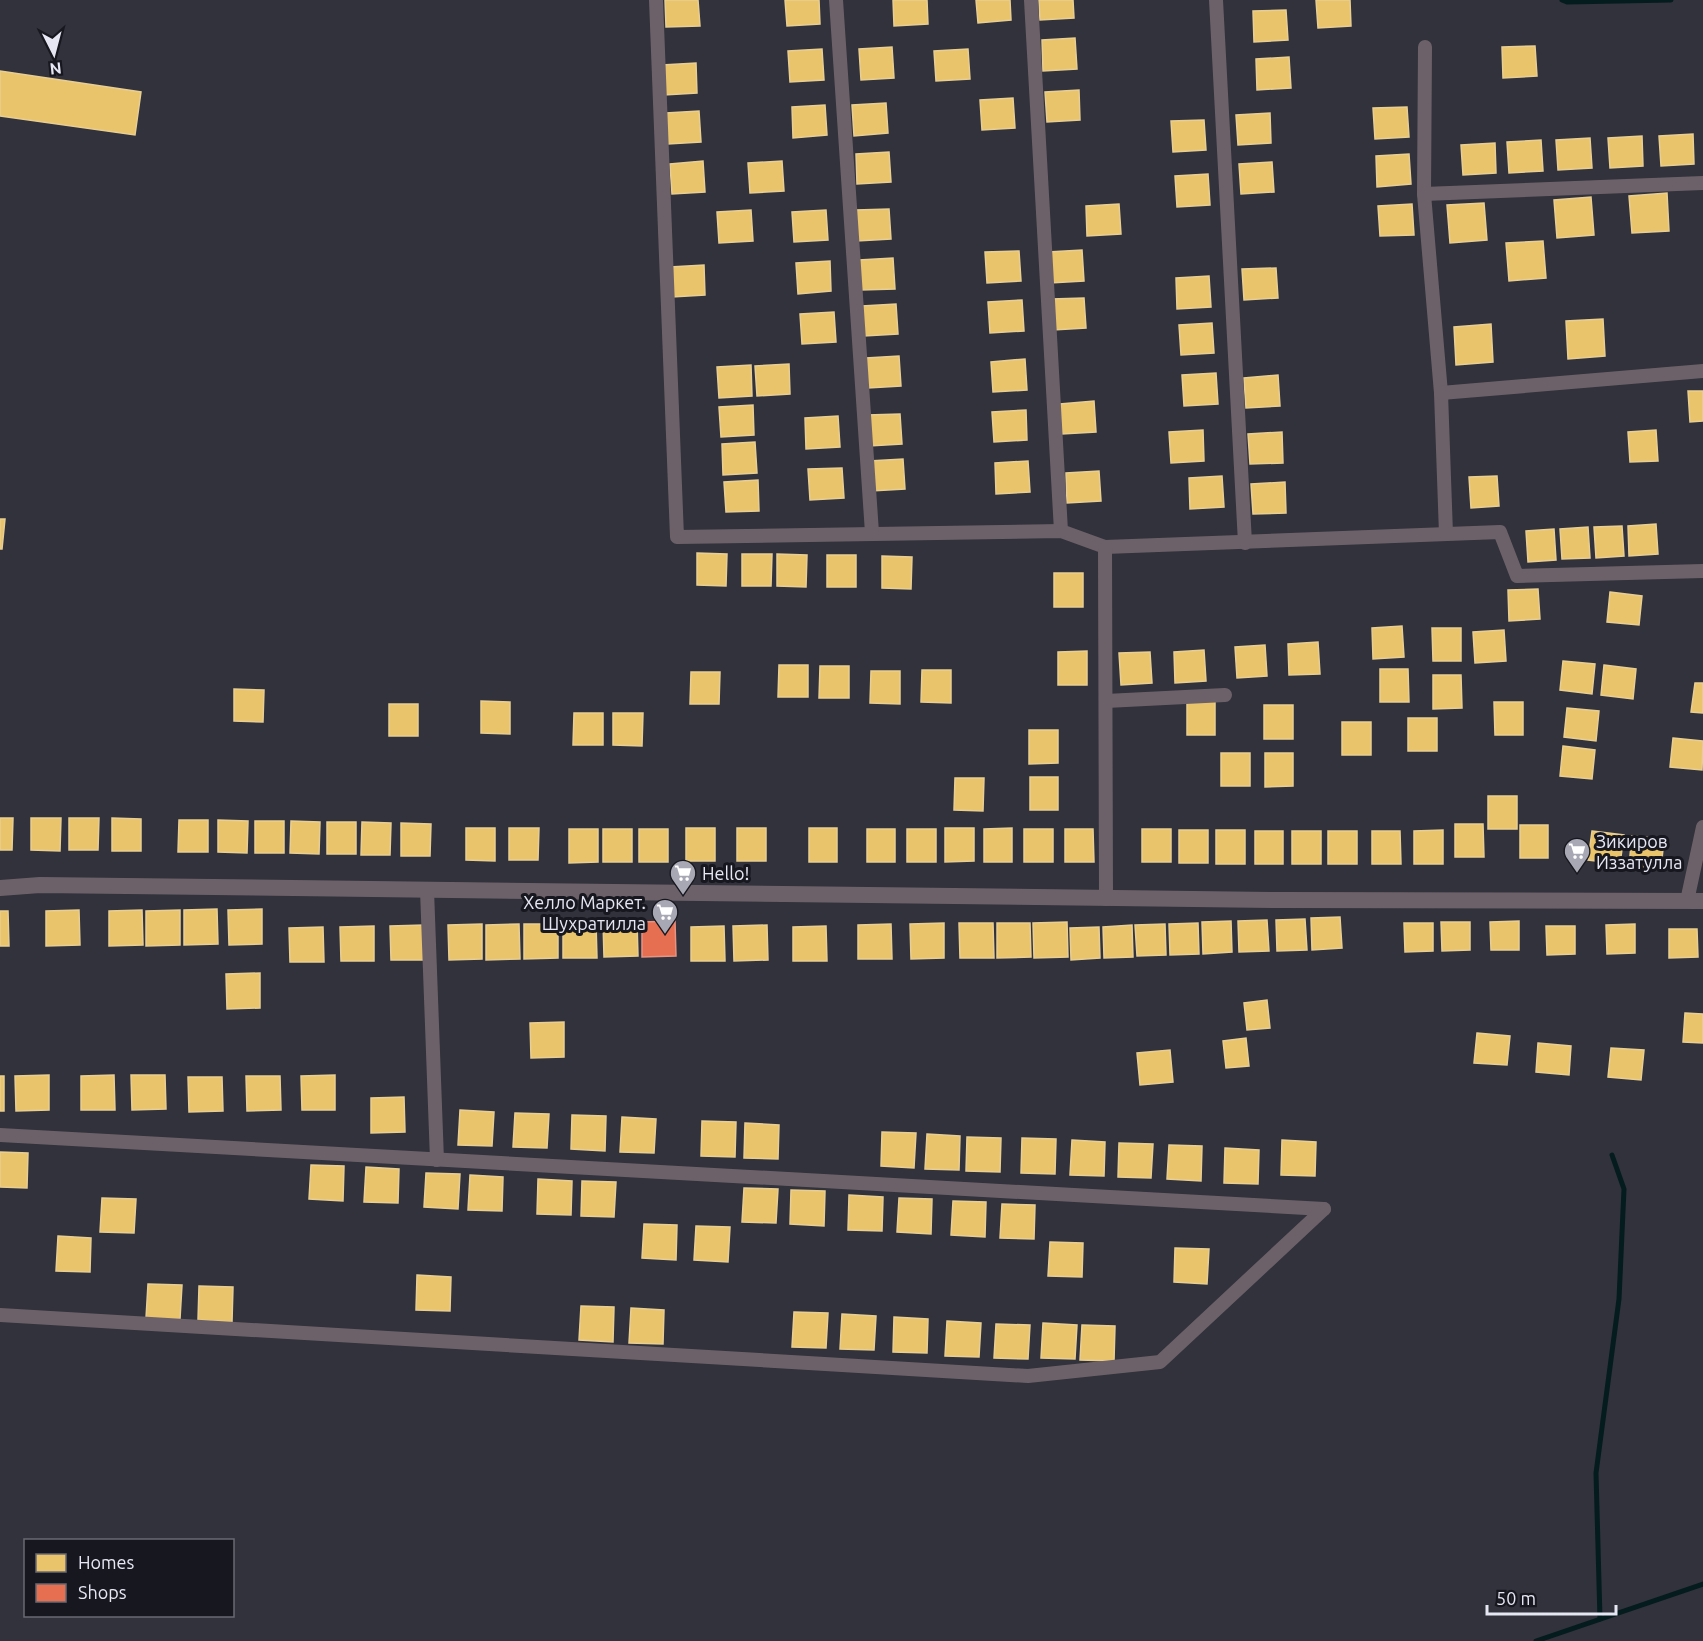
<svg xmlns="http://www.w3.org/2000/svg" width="1703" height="1641" font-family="Ubuntu,sans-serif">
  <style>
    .homes { fill: #e9c46a; stroke: #e8ce93; stroke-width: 1.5 }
    .shops { fill: #e76f51; stroke: #e79382; stroke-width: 1.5 }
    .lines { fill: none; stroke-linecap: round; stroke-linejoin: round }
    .stream { stroke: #041c1e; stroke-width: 5 }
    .minor { stroke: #6d6169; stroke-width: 14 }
    .tertiary { stroke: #6d6169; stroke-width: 16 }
    .labels { text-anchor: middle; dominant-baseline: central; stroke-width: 6; stroke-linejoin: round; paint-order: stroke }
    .poi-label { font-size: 18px; fill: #e6e7f3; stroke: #17171f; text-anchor: start }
  </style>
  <rect width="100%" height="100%" fill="#31323b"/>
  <!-- homes -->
  <g class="homes">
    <polygon points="665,0 698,0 700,26 666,27"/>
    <polygon points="785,0 819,0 820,24 787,26"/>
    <polygon points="893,0 927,0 928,24 894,26"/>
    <polygon points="976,0 1010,0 1011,20 978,23"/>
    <polygon points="1039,0 1073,0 1074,18 1040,20"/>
    <polygon points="1316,0 1350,0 1351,26 1318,28"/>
    <polygon points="1286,10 1288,40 1254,42 1253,11"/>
    <polygon points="1075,38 1077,69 1043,71 1042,40"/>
    <polygon points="1535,46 1537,76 1503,78 1502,47"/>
    <polygon points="892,47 894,78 861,80 859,49"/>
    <polygon points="822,49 824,80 790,82 788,51"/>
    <polygon points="968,49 970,79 936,81 934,51"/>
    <polygon points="1289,57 1291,88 1257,90 1256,59"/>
    <polygon points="696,63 697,93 664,95 662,65"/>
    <polygon points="0,71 141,92 135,135 0,116"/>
    <polygon points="1079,90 1080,120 1047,122 1045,92"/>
    <polygon points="1013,98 1015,128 982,130 980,100"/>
    <polygon points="886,103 888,133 854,136 852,105"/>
    <polygon points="825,105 827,135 793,138 792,107"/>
    <polygon points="1407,107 1409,137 1375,139 1373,108"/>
    <polygon points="699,111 701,142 668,144 666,113"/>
    <polygon points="1270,113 1271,143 1238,145 1236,115"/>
    <polygon points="1204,120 1206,150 1173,152 1171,121"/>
    <polygon points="1693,134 1694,164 1661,166 1659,136"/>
    <polygon points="1642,136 1643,166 1610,168 1608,138"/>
    <polygon points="1590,138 1592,168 1558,170 1556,140"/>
    <polygon points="1541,140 1543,171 1509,173 1507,142"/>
    <polygon points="1495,143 1496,173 1463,175 1461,145"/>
    <polygon points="889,152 891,182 857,184 856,154"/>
    <polygon points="1409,154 1411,184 1377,187 1376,156"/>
    <polygon points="703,161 705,192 672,194 670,164"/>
    <polygon points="782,161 784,191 750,193 748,163"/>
    <polygon points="1272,162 1274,192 1241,194 1239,164"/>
    <polygon points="1208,174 1210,205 1177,207 1175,176"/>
    <polygon points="1667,193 1669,231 1632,233 1629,196"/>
    <polygon points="1591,197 1594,235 1557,238 1554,200"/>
    <polygon points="1484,203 1487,240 1450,243 1447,205"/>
    <polygon points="1119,204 1121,234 1087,236 1086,206"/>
    <polygon points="1412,204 1414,235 1380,236 1378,206"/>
    <polygon points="889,209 891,239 857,241 856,210"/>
    <polygon points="751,210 753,241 719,243 717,212"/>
    <polygon points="826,210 828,240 794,242 792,212"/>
    <polygon points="1543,241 1546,278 1509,281 1506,243"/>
    <polygon points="1082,250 1084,281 1050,283 1048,252"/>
    <polygon points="1019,251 1021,281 987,283 985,252"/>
    <polygon points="893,258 895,289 861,290 859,260"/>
    <polygon points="830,261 831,291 798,294 796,263"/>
    <polygon points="704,265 705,295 672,297 670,267"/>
    <polygon points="1276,268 1278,298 1244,300 1242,269"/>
    <polygon points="1209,276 1211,307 1177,309 1176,278"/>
    <polygon points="1084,298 1086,328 1053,330 1051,299"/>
    <polygon points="1022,300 1024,331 990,333 988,302"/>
    <polygon points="896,304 898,334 864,336 862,306"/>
    <polygon points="834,312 836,342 802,344 800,314"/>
    <polygon points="1603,319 1605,356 1568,359 1566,321"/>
    <polygon points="1212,323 1214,353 1181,355 1179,325"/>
    <polygon points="1491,324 1493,362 1456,365 1454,327"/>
    <polygon points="899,356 901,386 868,388 866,358"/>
    <polygon points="1025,359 1027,390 993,392 991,362"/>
    <polygon points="789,364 790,394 757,396 755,366"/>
    <polygon points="751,365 752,396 719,398 717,367"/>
    <polygon points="1216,373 1218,404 1184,406 1182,375"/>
    <polygon points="1278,375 1280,406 1246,408 1244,378"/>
    <polygon points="1688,391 1703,391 1703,421 1690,422"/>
    <polygon points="1094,401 1096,432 1062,434 1060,404"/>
    <polygon points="753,405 754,435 721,437 719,407"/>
    <polygon points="1026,410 1027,440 994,442 992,412"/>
    <polygon points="900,414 902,444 869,446 867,415"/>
    <polygon points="838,416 840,447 806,449 805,418"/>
    <polygon points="1203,430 1204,461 1171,463 1169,432"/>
    <polygon points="1656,430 1658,461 1630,462 1628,432"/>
    <polygon points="1282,432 1283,463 1250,464 1248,434"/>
    <polygon points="755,442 757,473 723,475 722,444"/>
    <polygon points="903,459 905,489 871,491 869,461"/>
    <polygon points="1028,461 1030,492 996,494 995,463"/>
    <polygon points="842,468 844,498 810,500 808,469"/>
    <polygon points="1099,471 1101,501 1067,503 1066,473"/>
    <polygon points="1222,476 1224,507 1190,509 1189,478"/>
    <polygon points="1497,476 1499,506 1471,508 1469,477"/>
    <polygon points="758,480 759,511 726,512 724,482"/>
    <polygon points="1285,482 1286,513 1253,514 1251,484"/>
    <polygon points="0,519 5,519 2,549 0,549"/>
    <polygon points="1656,524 1658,554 1629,556 1628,526"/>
    <polygon points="1622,526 1624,556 1596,558 1594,527"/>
    <polygon points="1588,527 1590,558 1562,559 1560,529"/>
    <polygon points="1554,529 1556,560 1528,562 1526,531"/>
    <polygon points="697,553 727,554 726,586 697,585"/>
    <polygon points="742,554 772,554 771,586 742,586"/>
    <polygon points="777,554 807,555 806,587 777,586"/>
    <rect x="827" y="555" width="29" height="32"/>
    <polygon points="882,556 912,557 911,589 882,588"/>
    <rect x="1054" y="573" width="29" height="34"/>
    <polygon points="1538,589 1540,619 1509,621 1508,590"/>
    <polygon points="1610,592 1642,596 1639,625 1607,622"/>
    <polygon points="1402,626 1404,657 1373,659 1372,628"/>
    <polygon points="1432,628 1461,628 1461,661 1433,661"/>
    <polygon points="1504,630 1506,661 1475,663 1473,632"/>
    <polygon points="1318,642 1320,674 1289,675 1288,644"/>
    <polygon points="1265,645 1267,676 1237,678 1235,647"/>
    <polygon points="1204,650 1206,681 1175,683 1174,652"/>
    <polygon points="1087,651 1087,685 1058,685 1058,652"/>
    <polygon points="1150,652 1152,683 1121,685 1119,653"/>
    <polygon points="1563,661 1595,664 1592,694 1560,690"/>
    <polygon points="779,665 808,665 808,697 778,697"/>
    <polygon points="1604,665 1636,669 1633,699 1601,695"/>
    <polygon points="820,666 849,666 849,698 819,698"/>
    <polygon points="1380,669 1408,669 1409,702 1380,702"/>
    <polygon points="922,670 951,670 951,703 921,702"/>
    <polygon points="871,671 900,671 900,704 870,703"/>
    <polygon points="691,672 720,672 719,704 690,704"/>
    <polygon points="1433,675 1461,675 1462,708 1433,709"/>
    <polygon points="1695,683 1703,683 1703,713 1691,712"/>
    <polygon points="234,689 264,690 263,722 234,721"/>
    <polygon points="481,701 510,702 510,734 481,733"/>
    <rect x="1187" y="701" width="28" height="34"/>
    <polygon points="1494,702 1523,702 1523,735 1495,735"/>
    <rect x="389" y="704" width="29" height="32"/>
    <rect x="1264" y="705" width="29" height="34"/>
    <polygon points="1567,708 1599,711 1596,741 1564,737"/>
    <polygon points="574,713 603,713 603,745 573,745"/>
    <polygon points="613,713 643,713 642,746 613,745"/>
    <rect x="1408" y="718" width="29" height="33"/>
    <rect x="1342" y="722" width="29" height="33"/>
    <polygon points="1029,730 1058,730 1058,763 1029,764"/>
    <polygon points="1673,738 1703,741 1702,770 1670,767"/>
    <polygon points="1563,746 1595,750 1592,779 1560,776"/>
    <rect x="1221" y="753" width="29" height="33"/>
    <polygon points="1265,753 1293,753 1293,786 1265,787"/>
    <rect x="1030" y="777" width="28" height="33"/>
    <polygon points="955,778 984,778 983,811 954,810"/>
    <rect x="1488" y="796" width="29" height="33"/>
    <polygon points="0,818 13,818 12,850 0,850"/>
    <polygon points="31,818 61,818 60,851 31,850"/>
    <polygon points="69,818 99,818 98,850 69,850"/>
    <polygon points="112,818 141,819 141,851 112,851"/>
    <polygon points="179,820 208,820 208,852 178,852"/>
    <polygon points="218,820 248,821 247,853 218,852"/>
    <rect x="255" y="821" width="29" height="32"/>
    <polygon points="291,821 320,822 319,854 290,853"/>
    <rect x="327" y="822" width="29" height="32"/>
    <polygon points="362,822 391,823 390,855 361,855"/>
    <polygon points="401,823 431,824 430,856 401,856"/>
    <polygon points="1455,824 1483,824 1484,857 1455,857"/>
    <rect x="1520" y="825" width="28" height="33"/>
    <polygon points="466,828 495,828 495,861 466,860"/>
    <polygon points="509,828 539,828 538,860 509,860"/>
    <rect x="686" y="828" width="29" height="33"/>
    <rect x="737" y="828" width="29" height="33"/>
    <rect x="809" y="828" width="28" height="34"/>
    <polygon points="945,828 974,828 974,861 945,862"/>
    <polygon points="1012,828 1012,862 984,862 984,829"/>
    <polygon points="569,829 598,829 598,862 569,863"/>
    <rect x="603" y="829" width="29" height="33"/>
    <rect x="639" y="829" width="29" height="33"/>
    <rect x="867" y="829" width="28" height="33"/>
    <rect x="907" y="829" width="29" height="33"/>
    <rect x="1024" y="829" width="29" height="33"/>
    <polygon points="1065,829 1093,829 1094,862 1065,862"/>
    <rect x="1142" y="829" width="29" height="33"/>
    <rect x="1179" y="830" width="29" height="33"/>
    <rect x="1216" y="830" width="29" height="34"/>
    <polygon points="1443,830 1443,864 1414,864 1414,831"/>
    <rect x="1255" y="831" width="28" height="33"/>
    <rect x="1292" y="831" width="29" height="33"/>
    <rect x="1328" y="831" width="29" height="33"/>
    <polygon points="1372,831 1400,831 1401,864 1372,864"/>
    <polygon points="1592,831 1624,835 1620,864 1588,860"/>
    <polygon points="1632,836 1664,839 1661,869 1629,865"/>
    <polygon points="217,909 218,944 184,945 184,910"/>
    <polygon points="262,909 262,944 229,945 228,910"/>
    <polygon points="79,910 80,945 46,946 46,911"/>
    <polygon points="142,910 143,945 109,946 109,911"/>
    <polygon points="180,910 180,945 146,946 146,911"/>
    <polygon points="0,911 8,911 9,946 0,946"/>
    <polygon points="1340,917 1342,948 1312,950 1311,918"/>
    <polygon points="1305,919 1307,950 1277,951 1276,920"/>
    <polygon points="1267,920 1269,951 1239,952 1238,921"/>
    <polygon points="1231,921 1232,952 1203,954 1202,922"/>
    <polygon points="1519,921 1519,950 1491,950 1490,922"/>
    <polygon points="603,922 637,922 638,956 604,957"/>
    <polygon points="1067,922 1068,957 1034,958 1033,923"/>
    <polygon points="1441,922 1470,922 1470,950 1442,951"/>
    <polygon points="596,923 597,958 563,958 563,924"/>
    <polygon points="944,923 944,958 911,959 910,924"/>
    <polygon points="959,923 993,923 994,958 960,958"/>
    <polygon points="997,923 1030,923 1031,957 997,958"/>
    <polygon points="1198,923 1199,954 1170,955 1169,924"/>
    <polygon points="1404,923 1433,923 1433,951 1405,952"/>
    <polygon points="482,924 482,959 449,960 448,925"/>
    <polygon points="519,924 520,959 486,960 486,925"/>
    <polygon points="524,924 558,924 558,958 524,959"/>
    <polygon points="891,924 892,959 858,959 858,925"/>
    <polygon points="1165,924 1166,955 1137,956 1135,925"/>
    <polygon points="1635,924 1635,953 1607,954 1606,925"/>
    <polygon points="424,925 424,960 391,960 390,926"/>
    <polygon points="767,925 768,960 734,961 733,926"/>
    <polygon points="1132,925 1133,957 1104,958 1103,927"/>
    <polygon points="374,926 374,961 341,961 340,927"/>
    <polygon points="724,926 725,961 691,961 691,927"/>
    <polygon points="826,926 827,961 793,961 793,927"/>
    <polygon points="1546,926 1575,926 1575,954 1547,955"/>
    <polygon points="323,927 324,962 290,962 289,928"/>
    <polygon points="1099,927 1100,958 1071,960 1070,928"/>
    <polygon points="1669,929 1697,929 1698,957 1669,958"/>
    <polygon points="260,973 260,1008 227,1009 226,974"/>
    <polygon points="1267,1000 1270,1028 1247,1030 1244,1003"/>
    <polygon points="1685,1013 1703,1014 1703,1043 1683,1042"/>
    <polygon points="564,1022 564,1057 531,1058 530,1023"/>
    <polygon points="1477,1033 1510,1036 1507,1065 1474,1063"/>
    <polygon points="1246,1038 1249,1066 1226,1068 1223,1041"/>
    <polygon points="1538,1043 1571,1046 1569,1075 1536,1072"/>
    <polygon points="1611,1048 1644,1050 1641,1080 1608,1077"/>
    <polygon points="1170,1050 1173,1082 1140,1085 1137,1053"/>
    <polygon points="49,1075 49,1110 16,1111 15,1076"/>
    <polygon points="114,1075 115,1110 81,1110 81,1076"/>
    <polygon points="131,1075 165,1075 166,1109 132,1110"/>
    <polygon points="335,1075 335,1110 302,1110 301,1076"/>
    <rect x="0" y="1076" width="4" height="35"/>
    <polygon points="246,1076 280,1076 281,1110 247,1111"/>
    <polygon points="188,1077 222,1077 223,1111 189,1112"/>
    <polygon points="404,1097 405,1132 371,1133 371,1098"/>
    <polygon points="460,1110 494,1112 492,1146 458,1145"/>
    <polygon points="515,1113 549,1114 547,1148 513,1147"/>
    <polygon points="572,1115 606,1116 605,1151 571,1149"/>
    <polygon points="622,1117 656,1119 654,1153 620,1152"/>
    <polygon points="702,1121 736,1122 735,1157 701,1156"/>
    <polygon points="745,1123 779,1125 778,1159 744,1158"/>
    <polygon points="882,1132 916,1133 914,1168 881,1166"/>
    <polygon points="927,1134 960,1136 959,1170 925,1169"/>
    <polygon points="967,1137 1001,1138 1000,1172 966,1171"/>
    <polygon points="1022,1138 1056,1139 1055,1174 1021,1173"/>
    <polygon points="1072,1140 1105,1142 1104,1176 1070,1175"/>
    <polygon points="1282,1140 1316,1142 1315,1176 1281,1175"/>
    <polygon points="1119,1143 1153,1144 1151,1178 1118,1177"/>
    <polygon points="1169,1145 1202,1146 1201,1181 1167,1179"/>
    <polygon points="1225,1148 1259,1150 1258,1184 1224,1183"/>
    <polygon points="0,1152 28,1153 27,1188 0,1187"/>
    <polygon points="311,1165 344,1166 343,1201 309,1199"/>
    <polygon points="366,1167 399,1169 398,1203 364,1202"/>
    <polygon points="426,1173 460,1174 458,1209 424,1207"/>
    <polygon points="470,1175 503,1177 502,1211 468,1210"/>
    <polygon points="538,1179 572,1181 571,1215 537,1214"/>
    <polygon points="582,1181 616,1182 614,1217 581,1216"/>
    <polygon points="744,1188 778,1189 776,1223 742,1222"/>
    <polygon points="791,1190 825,1191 824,1226 790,1224"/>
    <polygon points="849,1195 883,1197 882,1231 848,1230"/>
    <polygon points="102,1198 136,1199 134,1233 100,1232"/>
    <polygon points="899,1198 932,1199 931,1234 897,1232"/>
    <polygon points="953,1201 986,1202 985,1237 951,1235"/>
    <polygon points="1002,1204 1035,1205 1034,1239 1000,1238"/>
    <polygon points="644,1224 677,1225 676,1260 642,1258"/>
    <polygon points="696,1226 730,1227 728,1262 694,1260"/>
    <polygon points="58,1236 91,1238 90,1272 56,1271"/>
    <polygon points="1050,1242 1083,1243 1082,1277 1048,1276"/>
    <polygon points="1175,1248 1209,1249 1207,1284 1174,1282"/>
    <polygon points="417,1275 451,1277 450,1311 416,1310"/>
    <polygon points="148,1284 182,1285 180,1319 146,1318"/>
    <polygon points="199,1286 233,1287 232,1322 198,1320"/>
    <polygon points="581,1306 614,1307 613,1342 579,1340"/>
    <polygon points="631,1308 664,1310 663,1344 629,1343"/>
    <polygon points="794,1312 828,1313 826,1348 792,1347"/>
    <polygon points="842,1314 876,1316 874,1350 840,1349"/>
    <polygon points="894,1317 928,1319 927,1353 893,1352"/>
    <polygon points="947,1321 981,1323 979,1357 945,1356"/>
    <polygon points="1043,1323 1077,1325 1075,1359 1041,1358"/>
    <polygon points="996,1324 1030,1325 1028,1359 994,1358"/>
    <polygon points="1082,1325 1115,1326 1114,1361 1080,1360"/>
  </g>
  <!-- shops -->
  <polygon class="shops" points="675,921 676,956 642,957 642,922"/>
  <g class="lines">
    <!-- stream -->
    <g class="stream">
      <polyline points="1562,0 1567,2 1671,0"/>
      <polyline points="1600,1619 1596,1473 1619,1299 1624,1189 1612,1155"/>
      <polyline points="1536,1641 1703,1584"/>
    </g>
    <!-- minor -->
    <g class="minor">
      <polyline points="656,0 677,537 1061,531 1105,547 1500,532 1517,576 1703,571"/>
      <polyline points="836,0 872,533"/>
      <polyline points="1031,0 1061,531"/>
      <polyline points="1216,0 1245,543"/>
      <polyline points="1425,47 1424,194 1441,393 1446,534"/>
      <polyline points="1424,194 1703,183"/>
      <polyline points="1441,393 1703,371"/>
      <polyline points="1105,547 1106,899"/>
      <polyline points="1106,701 1225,695"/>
      <polyline points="427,890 437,1160"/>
      <polyline points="1687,901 1703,827"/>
      <polyline points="0,1135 1324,1209"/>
      <polyline points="0,1315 1028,1376 1160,1362 1324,1209"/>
    </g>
    <!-- tertiary -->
    <polyline class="tertiary" points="0,888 40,885 1277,900 1703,901"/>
  </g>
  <!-- icons -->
  <defs>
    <g id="supermarket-pin" transform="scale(1.35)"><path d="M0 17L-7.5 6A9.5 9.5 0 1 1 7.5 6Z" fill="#a7a8b3" stroke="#17171f"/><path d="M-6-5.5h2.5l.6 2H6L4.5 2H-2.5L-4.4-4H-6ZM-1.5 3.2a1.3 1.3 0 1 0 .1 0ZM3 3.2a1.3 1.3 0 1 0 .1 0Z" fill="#fff"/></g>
  </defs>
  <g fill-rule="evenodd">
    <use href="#supermarket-pin" x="1577" y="851"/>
    <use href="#supermarket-pin" x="683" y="873"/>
    <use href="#supermarket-pin" x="665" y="912"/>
  </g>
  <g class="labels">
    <!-- poi labels -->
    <g class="poi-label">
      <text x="1596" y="841">Зикиров<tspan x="1596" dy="21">Иззатулла</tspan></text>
      <text x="702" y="873">Hello!</text>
      <text x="646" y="902" text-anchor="end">Хелло Маркет.<tspan x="646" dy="21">Шухратилла</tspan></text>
    </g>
  </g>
  <!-- legend -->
  <rect x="24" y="1539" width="210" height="78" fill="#17171f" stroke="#6a6a74" stroke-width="1.5"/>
  <rect x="36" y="1554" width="30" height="18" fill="#e9c46a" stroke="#6a6a74" stroke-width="1.5"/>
  <text x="78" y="1569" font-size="18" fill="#e6e7f3">Homes</text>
  <rect x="36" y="1584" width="30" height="18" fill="#e76f51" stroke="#6a6a74" stroke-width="1.5"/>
  <text x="78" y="1599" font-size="18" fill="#e6e7f3">Shops</text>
  <!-- north arrow -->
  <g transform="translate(54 54) rotate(174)" stroke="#17171f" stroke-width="4.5" paint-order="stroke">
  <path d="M0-4.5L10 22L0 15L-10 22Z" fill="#e6e7f3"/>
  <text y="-9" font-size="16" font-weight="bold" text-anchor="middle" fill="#e6e7f3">N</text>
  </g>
  <!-- scale -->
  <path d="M1487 1605v9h129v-9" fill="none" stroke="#e6e7f3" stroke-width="3"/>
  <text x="1496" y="1605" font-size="18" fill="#e6e7f3" stroke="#17171f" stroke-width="4.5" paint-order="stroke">50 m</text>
</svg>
